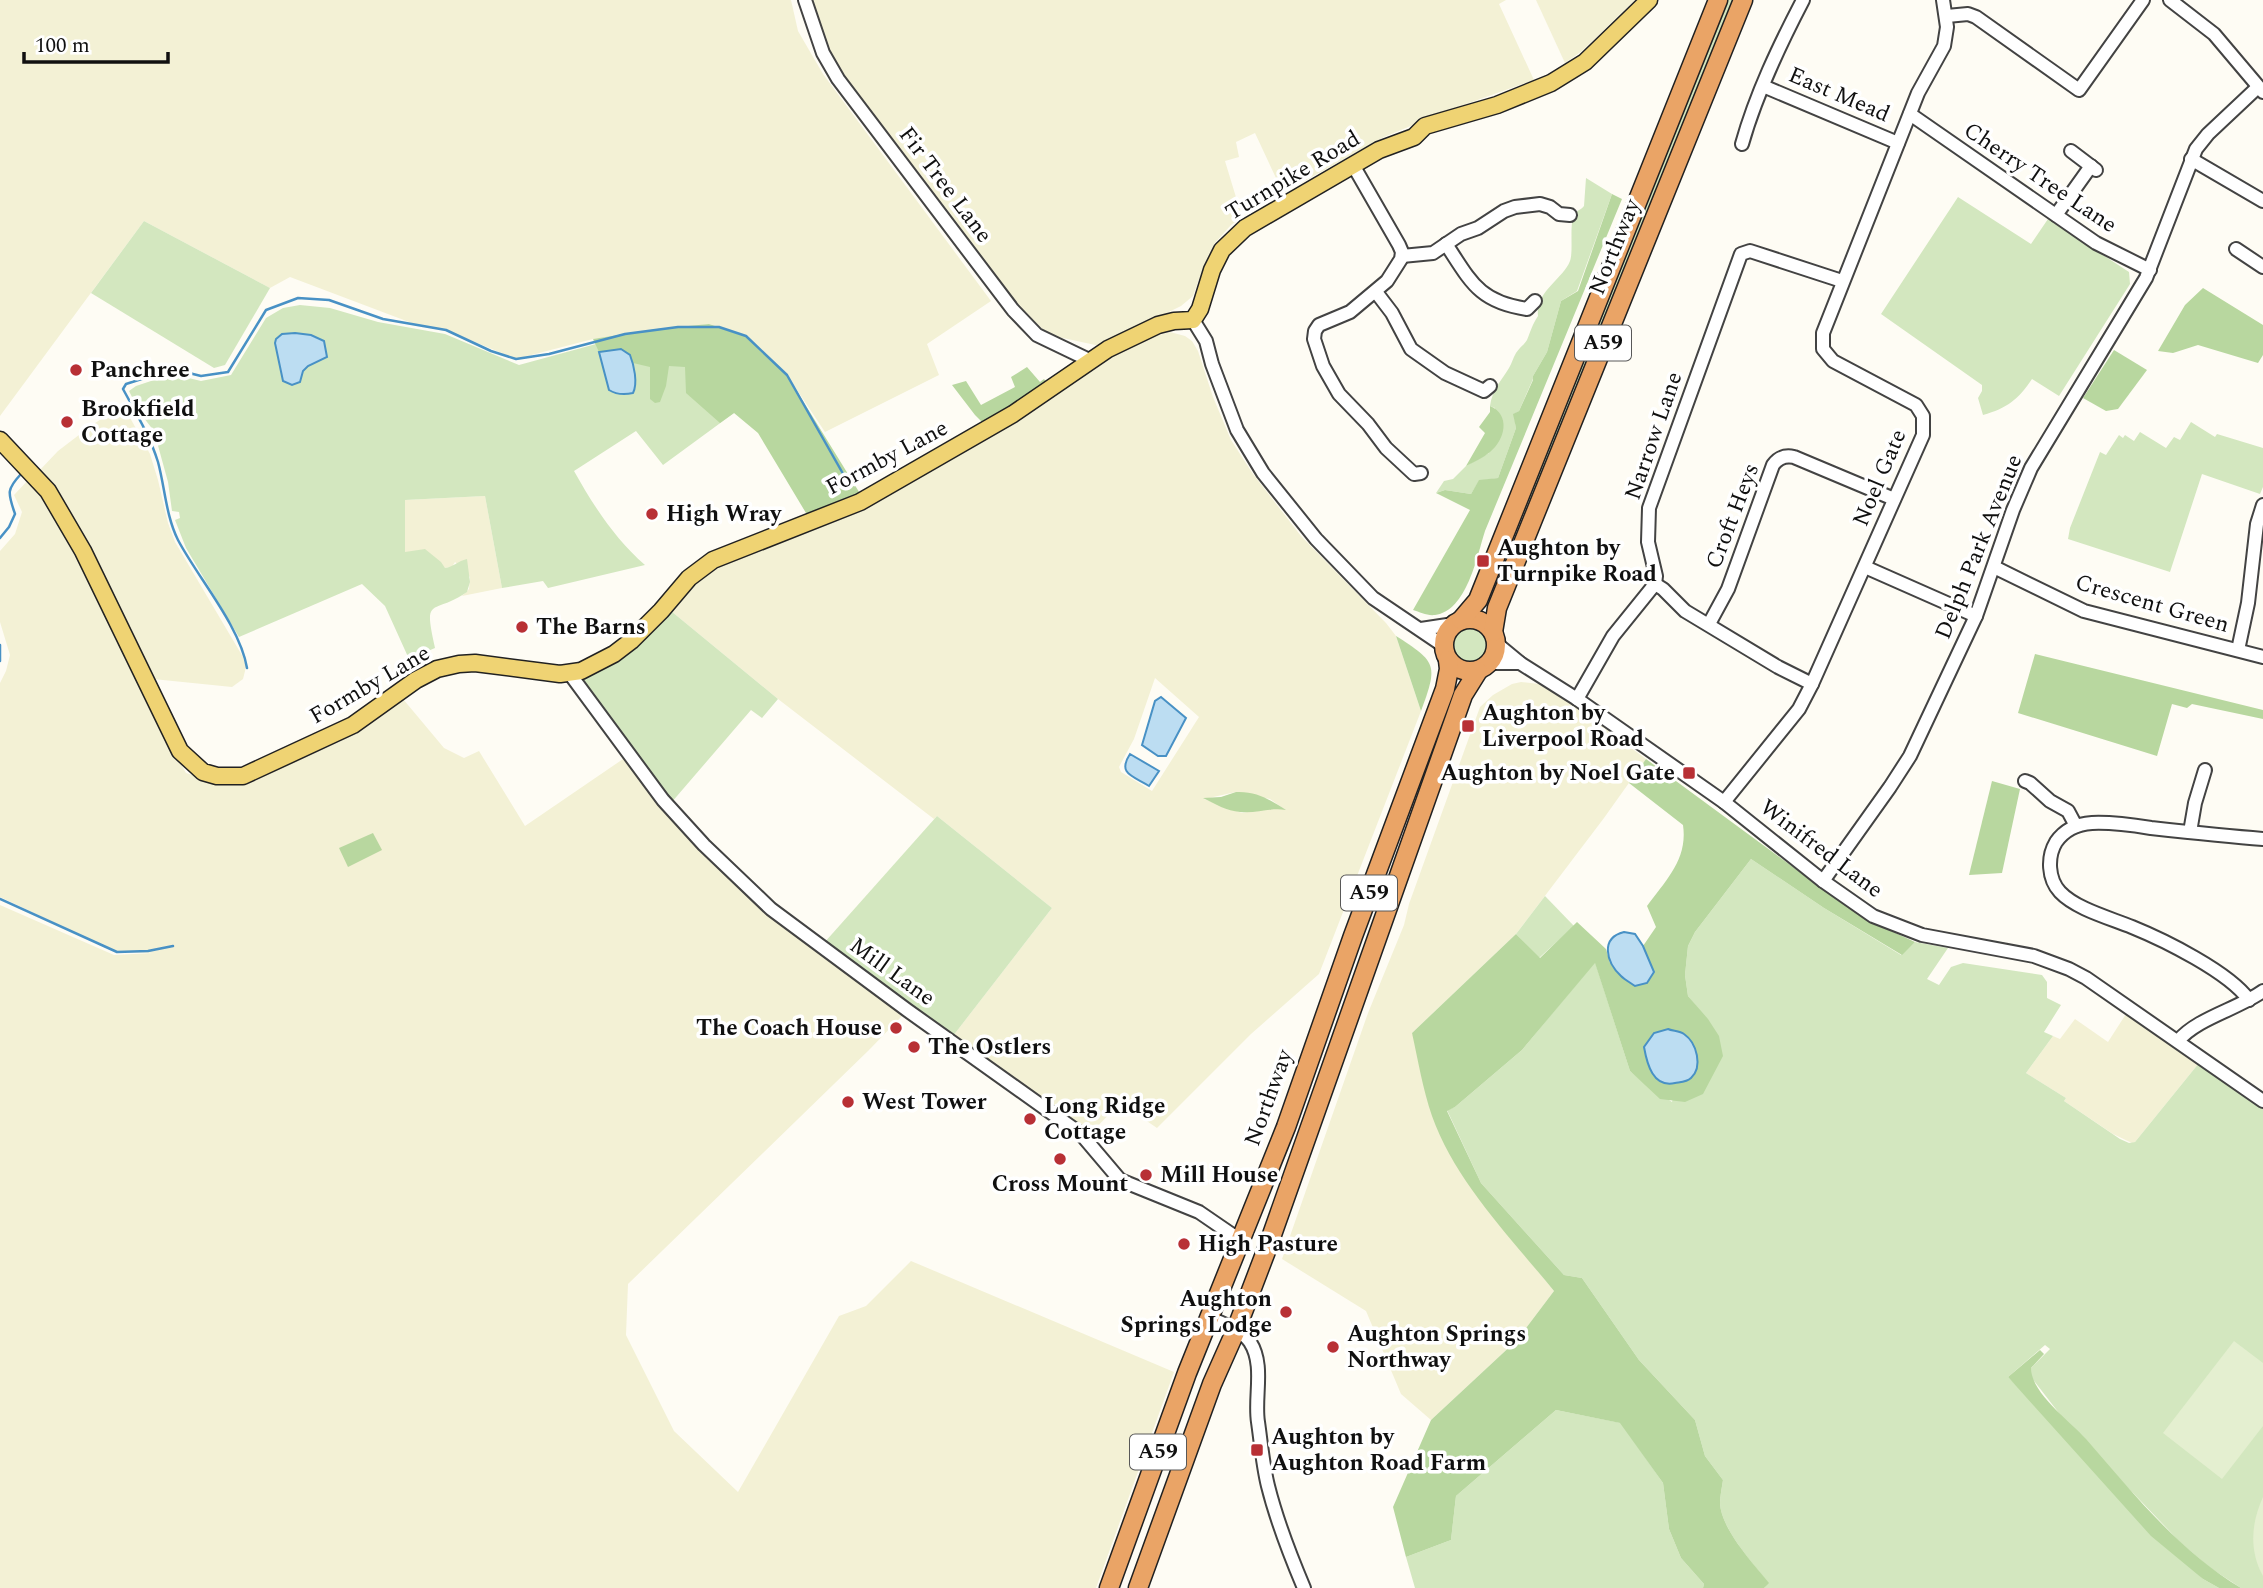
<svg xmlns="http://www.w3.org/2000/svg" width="2263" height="1588" font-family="Spectral,serif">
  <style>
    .farmland { fill: #f3f1d5; fill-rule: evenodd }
    .green { fill: #d3e7bf }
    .forest { fill: #b8d79f }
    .pitch { fill: #e4efd0 }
    .water { fill: #bcddf2; stroke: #4891c5; stroke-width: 2 }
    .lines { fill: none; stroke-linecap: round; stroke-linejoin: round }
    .stream { stroke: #4891c5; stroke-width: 2.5 }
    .minor-casing { stroke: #434343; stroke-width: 16 }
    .major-casing { stroke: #212121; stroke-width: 19 }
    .highway-casing { stroke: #212121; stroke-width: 21 }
    .minor { stroke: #fff; stroke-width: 12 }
    .major { stroke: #efd373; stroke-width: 16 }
    .highway { stroke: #eaa466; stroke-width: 18 }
    .poi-dot { fill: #b83035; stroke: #fff; stroke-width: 2.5 }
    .labels { text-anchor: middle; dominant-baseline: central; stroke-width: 7; stroke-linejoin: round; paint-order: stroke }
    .shield { fill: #fff; stroke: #585858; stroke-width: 2 }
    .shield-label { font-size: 21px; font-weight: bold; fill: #101010 }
    .street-label { font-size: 23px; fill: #101010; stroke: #fff }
    .poi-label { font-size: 23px; font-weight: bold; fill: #101010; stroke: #fff; text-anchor: start }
  </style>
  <rect width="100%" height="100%" fill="#fefcf4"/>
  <!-- farmland -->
  <g class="farmland">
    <polygon points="0,0 791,0 798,31 823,74 991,301 927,344 939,375 825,432 787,375 746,336 709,324 593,339 516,359 446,330 417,325 290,277 270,288 144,221 0,416"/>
    <polygon points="805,0 1506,0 1499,4 1534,80 1452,109 1384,137 1283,193 1255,133 1236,142 1239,157 1225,161 1242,217 1231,225 1215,243 1202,271 1193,296 1181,306 1100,346 1049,335 1026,314 838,79"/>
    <polygon points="1536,0 1635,0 1582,51 1565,63"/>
    <path d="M1170 332 1185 336 1192 341 1198 351 1213 397 1231 440 1253 474 1301 536 1386 623 1396 636 1421 711 1319 974 1251 1034 1157 1128 1120 1103 1090 1134 953 1036 1052 908 937 816 934 819 778 699 671 611 681 595 695 581 718 566 843 518 890 495 1035 408 1097 363 1155 336ZM1155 678 1199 717 1152 791 1121 772 1119 767 1134 739ZM1236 792 1270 799 1284 809 1269 808 1242 813 1204 799Z"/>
    <polygon points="123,405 150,454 158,480 168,523 175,542 243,657 246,667 243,679 232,687 153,679 94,562 40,470 58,451 92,425"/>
    <polygon points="30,478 82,563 172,749 186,773 218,783 232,784 253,780 339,742 366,727 403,699 444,748 464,758 479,751 525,826 626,757 668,813 896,1008 903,1015 869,1050 628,1284 626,1335 674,1431 738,1492 839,1316 866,1306 911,1261 1174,1372 1096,1588 0,1588 0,905 114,955 154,953 117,952 0,897 0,683 6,671 10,655 0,622 0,551 15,534 22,512 14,495"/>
    <polygon points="485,496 502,588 462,596 469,589 470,577 455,562 452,567 445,568 405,553 405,500"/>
    <polygon points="1521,682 1539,684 1578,708 1646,759 1604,818 1516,934 1412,1033 1482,1202 1554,1291 1517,1340 1431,1420 1401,1394 1366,1311 1282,1259 1368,1013 1404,925 1409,904 1480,707 1493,695 1512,684"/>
    <polygon points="2126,1014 2199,1063 2135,1142 2132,1143 2113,1134 2064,1101 2066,1098 2026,1073 2053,1036 2060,1039 2075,1019 2108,1042"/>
  </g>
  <!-- green -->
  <g class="green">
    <polygon points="1726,0 1736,0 1529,515 1521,511"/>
    <path d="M1586 178 1612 194 1577 291 1561 301 1547 352 1533 376V379L1519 411 1514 414 1516 428 1498 478 1479 481 1471 494 1445 490 1436 493 1444 481 1453 479 1466 466 1489 453 1495 408 1490 406C1492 390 1501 381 1509 368 1512 363 1513 358 1516 353 1519 348 1524 345 1527 340 1531 330 1532 325 1538 316 1535 292 1563 279 1570 261 1574 250 1568 220 1576 212 1578 210 1582 209 1584 206Z"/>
    <path d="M1958 197 2031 244 2048 219 2129 272 2130 284 2059 396 2032 379C2018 400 2007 408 1983 415L1978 398 1982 391V385L1881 314Z"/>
    <polygon points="144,221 270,288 225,365 214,368 91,293"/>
    <path d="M300 305 330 308 378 322 445 334 519 365 596 344 779 380 663 465 636 431 574 471C593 505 615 539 645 565L548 588 543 581 502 588 485 496 405 500V552L425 549 441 562 445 568C453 567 458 561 467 559L470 582 467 592C432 616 423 594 435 648L409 659 385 606 362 584 239 637 186 548 175 520 180 518 179 512 172 511 168 482 154 431 140 413 129 391 136 386 172 374 201 381 231 375 266 318 283 308Z"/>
    <polygon points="2191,422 2215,437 2217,434 2263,448 2263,487 2260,494 2202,474 2170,572 2068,539 2070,528 2100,452 2106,455 2119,435 2123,438 2125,435 2134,441 2140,432 2166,448 2174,437 2180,440"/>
    <path d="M671 611 778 699 762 718 751 710 671 803 583 680C622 659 641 643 671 611Z"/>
    <circle cx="1471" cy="645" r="19"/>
    <polygon points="937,816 1052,908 953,1036 824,943"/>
    <path d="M1751 859 1824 908 1901 955 1915 942 1948 948 1927 979 1939 985 1951 967 1963 963 2042 975 2047 982V998L2061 1005 2044 1032 2053 1036 2026 1073 2066 1098 2064 1101 2120 1139 2129 1143 2135 1142 2199 1063 2263 1109V1588H2241L2209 1567 2180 1542 2113 1472 2083 1437 2062 1417 2031 1377V1368L2050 1349 2045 1345 2008 1377 2203 1579 2219 1588H1764L1768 1583C1753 1563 1721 1529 1720 1503 1720 1496 1722 1487 1723 1480L1705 1456 1695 1420 1639 1360 1582 1278 1564 1275 1481 1183 1447 1110 1455 1107 1522 1050 1595 962 1630 1071 1644 1083 1672 1102 1697 1007 1688 996 1685 975 1688 946 1695 932Z"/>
    <polygon points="1545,896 1574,926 1539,958 1516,934"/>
    <polygon points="1556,1410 1621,1423 1663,1483 1669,1529 1681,1558 1704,1584 1703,1588 1415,1588 1406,1557 1451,1540 1456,1496"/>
  </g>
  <!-- forest -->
  <g class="forest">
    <path d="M1612 194 1622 199 1485 531C1477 556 1467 611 1435 615 1427 616 1420 612 1413 610L1470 510 1436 493 1445 490 1471 494 1479 480 1498 478 1516 428 1513 414 1519 411 1533 380V376L1547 352 1561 301 1578 291Z"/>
    <polygon points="2203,288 2263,325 2263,355 2258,363 2198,345 2173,353 2158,351 2185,305"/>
    <polygon points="709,324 746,336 787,375 864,500 809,518 758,433 734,413 720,423 686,393 685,367 669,366 666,386 660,402 655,403 650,399 650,367 633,363 630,355 621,349 599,352 593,339 657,329"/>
    <polygon points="2114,350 2147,370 2118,409 2106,411 2083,398"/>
    <polygon points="1027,367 1040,382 1044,379 1048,384 983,423 975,415 952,385 966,381 981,405 1015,387 1011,377"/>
    <path d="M1490 406C1511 415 1505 440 1490 452 1483 458 1474 462 1466 466L1485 433 1479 427 1490 412Z"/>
    <path d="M1396 636C1437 662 1438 665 1421 711Z"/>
    <polygon points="2035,654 2263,710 2263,719 2192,704 2187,708 2172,704 2157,756 2018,713"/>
    <path d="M1646 759 1823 889 1878 925 1915 942 1902 955 1824 908 1751 859 1695 932 1688 946 1685 975 1688 996 1708 1019 1719 1036 1723 1056 1703 1094 1685 1102 1660 1099 1630 1071 1595 963 1522 1050 1455 1107 1447 1111 1481 1183 1564 1275 1582 1278 1639 1360 1695 1420 1705 1456 1723 1480C1722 1487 1720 1496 1720 1503 1721 1529 1753 1563 1769 1583L1764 1588H1703L1704 1584 1681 1558 1669 1529 1663 1483 1620 1423 1556 1410 1456 1496 1451 1540 1406 1557 1393 1507 1431 1420 1517 1340 1554 1291C1511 1238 1455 1181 1432 1116 1423 1090 1418 1060 1412 1033L1516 934 1540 958 1577 922 1606 949 1610 963 1654 972 1643 946 1656 927 1647 906C1666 880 1688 859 1683 825L1629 783Z"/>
    <polygon points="1992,781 2020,789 2002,873 1969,875"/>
    <path d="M1236 792C1256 791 1269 799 1286 810 1270 807 1256 814 1240 812 1227 811 1215 804 1203 798L1221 797Z"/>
    <polygon points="373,833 382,850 348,867 339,848"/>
    <path d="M2040 1350 2044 1354 2031 1368C2031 1393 2070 1421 2086 1439 2133 1493 2179 1551 2241 1588H2219L2203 1579 2151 1536 2008 1377Z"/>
  </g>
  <!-- pitch -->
  <g class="pitch">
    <polygon points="2234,1341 2263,1363 2263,1426 2222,1479 2163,1433"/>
    <path d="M2263 1497V1576C2249 1551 2251 1523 2263 1497Z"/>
  </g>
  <!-- water -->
  <g class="water">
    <polygon points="295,333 311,335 324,341 327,357 308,366 303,371 300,382 292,385 283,381 275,343 276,339 282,334"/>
    <path d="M621 349 630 355C634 365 638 383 633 393 624 395 617 395 609 390L599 352Z"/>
    <polygon points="1161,697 1186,718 1166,756 1158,756 1142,745 1155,701"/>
    <path d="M1130 754 1159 771 1149 786C1133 776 1117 774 1130 754Z"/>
    <path d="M1624 932 1635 934 1643 946 1654 972 1647 983 1635 986C1631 983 1625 980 1621 976 1606 962 1600 938 1624 932Z"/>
    <path d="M1668 1029C1672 1031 1680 1031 1684 1034 1697 1043 1703 1067 1691 1078 1687 1082 1681 1082 1675 1083 1653 1088 1647 1064 1644 1047L1654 1033Z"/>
  </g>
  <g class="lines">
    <!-- stream -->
    <g class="stream">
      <path d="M0 538 9 527 15 514C8 493 6 490 21 474"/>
      <polyline points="0,645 0,661"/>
      <path d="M247 668C240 626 198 578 178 540 166 516 165 488 158 462 150 436 136 413 123 389L126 384 173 369 201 376 228 372 266 310 298 298 329 300 383 319 446 330 491 351 516 359 549 354 625 334 678 327H719L746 336 787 375 846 479"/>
      <polyline points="0,899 117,952 148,951 173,946"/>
    </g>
    <!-- minor casing -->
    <g class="minor-casing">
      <g id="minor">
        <polyline points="805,0 823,53 838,79 1013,310 1037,335 1089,360"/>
        <polyline points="2170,0 2214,34 2263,92"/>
        <polyline points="1947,16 1968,14 1976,17 2079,90 2143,0"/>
        <polyline points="1763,86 1898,143"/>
        <polyline points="1910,114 2096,243 2150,270"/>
        <path d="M1742 144C1756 94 1779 46 1803 0"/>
        <polyline points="2071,151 2096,170"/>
        <polyline points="2191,159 2263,201"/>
        <polyline points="1353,165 1399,245 1402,252 1401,259 1387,281 1350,312 1319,325 1315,331 1314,339 1323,366 1339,394 1368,424 1386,448 1414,474 1421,473"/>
        <polyline points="2056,215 2091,166"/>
        <path d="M1446 244C1471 282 1479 302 1527 309L1535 301"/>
        <polyline points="2236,249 2263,267"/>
        <polyline points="1402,256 1433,253 1461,234 1478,228 1504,211 1515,207 1540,204 1550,207 1559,214 1570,215"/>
        <polyline points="1376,292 1392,313 1411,349 1445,373 1484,391 1490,386"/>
        <polyline points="1193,320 1206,341 1212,364 1237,430 1263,473 1316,539 1373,598 1444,646"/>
        <polyline points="1865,567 1976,616"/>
        <polyline points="1994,567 2084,611 2263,657"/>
        <polyline points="1655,584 1663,589 1685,611 1778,667 1812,684"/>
        <path d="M1709 624 1728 589 1773 465C1778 458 1785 455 1794 457L1894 499"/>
        <polyline points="1421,629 1454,624"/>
        <polyline points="1497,644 1520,663 1577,699 1724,802 1823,881 1873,916 1922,935 2034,956 2069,969 2086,978 2263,1101"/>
        <polyline points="2238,650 2248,603 2257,524 2263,505"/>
        <polyline points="1490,663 1520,663"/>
        <polyline points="570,674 663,800 704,845 771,909 907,1010 1081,1134 1120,1180 1199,1212 1234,1236 1243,1236"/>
        <polyline points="1577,699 1613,636 1655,584 1656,576 1648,542 1649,508 1741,254 1750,251 1842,281"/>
        <polyline points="2025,781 2030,783 2050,801 2068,811 2076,826"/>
        <polyline points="1724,802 1799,709 1812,684 1923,435 1923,416 1916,405 1833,361 1823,349 1823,333 1918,93 1944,46 1947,27 1943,0"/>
        <polyline points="2190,832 2195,803 2205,770"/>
        <polyline points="1823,881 1890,787 1910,756 1976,616 2013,510 2031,468 2146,278 2196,149 2208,134 2258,87"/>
        <path d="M2249 1000C2229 972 2164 940 2132 927 2110 918 2076 909 2060 892 2048 879 2047 857 2056 842 2065 829 2077 824 2092 823 2112 822 2132 825 2151 828 2188 832 2225 836 2263 839"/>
        <path d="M2178 1041C2197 1018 2238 1009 2263 991"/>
        <path d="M1209 1317C1222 1324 1242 1330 1250 1342 1265 1365 1254 1397 1258 1422 1261 1443 1263 1466 1268 1486 1277 1522 1290 1555 1304 1588"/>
      </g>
    </g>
    <!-- major casing -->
    <g class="major-casing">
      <polyline id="major" points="0,440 48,491 83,551 180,751 203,772 217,776 243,776 353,725 416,680 437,669 459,664 475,663 560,674 581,671 614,654 631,641 661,611 689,578 713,560 860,502 1013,414 1108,349 1158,325 1174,321 1193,320 1200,309 1212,270 1222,250 1245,228 1379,150 1414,137 1425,126 1497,105 1551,83 1585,62 1649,0"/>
    </g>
    <!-- highway casing -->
    <g class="highway-casing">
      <g id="highway">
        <circle cx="1470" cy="645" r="26"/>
        <polyline points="1461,620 1478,600 1718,0"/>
        <polyline points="1493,632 1497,608 1743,0"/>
        <polyline points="1109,1588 1187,1373 1286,1127 1353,936 1445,689 1449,669 1448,660"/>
        <polyline points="1138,1588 1212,1384 1236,1330 1268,1246 1463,695 1478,671"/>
      </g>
    </g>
    <!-- minor -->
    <use href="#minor" class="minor"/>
    <!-- major -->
    <use href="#major" class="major"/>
    <!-- highway -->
    <use href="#highway" class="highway"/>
  </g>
  <!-- markers -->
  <g class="poi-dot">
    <circle cx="76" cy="370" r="7"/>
    <circle cx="67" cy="422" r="7"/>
    <circle cx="652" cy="514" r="7"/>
    <rect x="1476" y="554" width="14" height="14" rx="3.5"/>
    <circle cx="522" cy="627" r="7"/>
    <rect x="1461" y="719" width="14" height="14" rx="3.5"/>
    <rect x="1682" y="766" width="14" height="14" rx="3.5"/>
    <circle cx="896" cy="1028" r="7"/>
    <circle cx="914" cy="1047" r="7"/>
    <circle cx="848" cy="1102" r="7"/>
    <circle cx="1030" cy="1119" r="7"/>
    <circle cx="1060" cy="1159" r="7"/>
    <circle cx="1146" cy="1175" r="7"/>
    <circle cx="1184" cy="1244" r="7"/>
    <circle cx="1286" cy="1312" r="7"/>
    <circle cx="1333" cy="1347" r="7"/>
    <rect x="1250" y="1443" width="14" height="14" rx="3.5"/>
  </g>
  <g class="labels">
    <!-- shield labels -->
    <g class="shield">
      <rect x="1575" y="325.5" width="56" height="35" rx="5"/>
      <rect x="1341" y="875.5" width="56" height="35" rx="5"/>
      <rect x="1130" y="1434.5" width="56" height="35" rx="5"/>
    </g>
    <g class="shield-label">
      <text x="1603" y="343">A59</text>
      <text x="1369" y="893">A59</text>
      <text x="1158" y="1452">A59</text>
    </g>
    <!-- street labels -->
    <g class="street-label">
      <text transform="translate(1839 95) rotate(23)">East Mead</text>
      <text transform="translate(1293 176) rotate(-31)">Turnpike Road</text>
      <text transform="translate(2040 178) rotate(34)">Cherry Tree Lane</text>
      <text transform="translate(945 185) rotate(53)">Fir Tree Lane</text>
      <text transform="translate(1615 247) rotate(-68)">Northway</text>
      <text transform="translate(1654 436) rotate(-71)">Narrow Lane</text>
      <text transform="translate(887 458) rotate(-28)">Formby Lane</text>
      <text transform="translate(1880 478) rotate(-67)">Noel Gate</text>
      <text transform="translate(1733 516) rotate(-69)">Croft Heys</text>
      <text transform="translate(1979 547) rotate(-68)">Delph Park Avenue</text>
      <text transform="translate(2152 604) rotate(16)">Crescent Green</text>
      <text transform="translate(370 685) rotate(-30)">Formby Lane</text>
      <text transform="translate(1821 849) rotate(37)">Winifred Lane</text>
      <text transform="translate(892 972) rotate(36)">Mill Lane</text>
      <text transform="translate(1269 1098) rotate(-70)">Northway</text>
    </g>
    <!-- poi labels -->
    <g class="poi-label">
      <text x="90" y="370">Panchree</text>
      <text x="81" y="409">Brookfield<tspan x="81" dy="26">Cottage</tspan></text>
      <text x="666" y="514">High Wray</text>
      <text x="1497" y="548">Aughton by<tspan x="1497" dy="26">Turnpike Road</tspan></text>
      <text x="536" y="627">The Barns</text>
      <text x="1482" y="713">Aughton by<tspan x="1482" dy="26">Liverpool Road</tspan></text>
      <text x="1675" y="773" text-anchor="end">Aughton by Noel Gate</text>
      <text x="882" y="1028" text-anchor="end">The Coach House</text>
      <text x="928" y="1047">The Ostlers</text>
      <text x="862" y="1102">West Tower</text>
      <text x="1044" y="1106">Long Ridge<tspan x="1044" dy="26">Cottage</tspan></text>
      <text x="1160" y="1175">Mill House</text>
      <text x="1060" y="1184" text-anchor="middle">Cross Mount</text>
      <text x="1198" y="1244">High Pasture</text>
      <text x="1272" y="1299" text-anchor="end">Aughton<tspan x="1272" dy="26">Springs Lodge</tspan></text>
      <text x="1347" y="1334">Aughton Springs<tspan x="1347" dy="26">Northway</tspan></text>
      <text x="1271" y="1437">Aughton by<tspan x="1271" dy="26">Aughton Road Farm</tspan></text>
    </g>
  </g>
  <!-- scale -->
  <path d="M24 52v10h144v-10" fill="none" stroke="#101010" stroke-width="3.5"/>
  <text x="35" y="52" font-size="21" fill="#101010" stroke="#ffffff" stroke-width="5" paint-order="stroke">100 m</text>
</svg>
